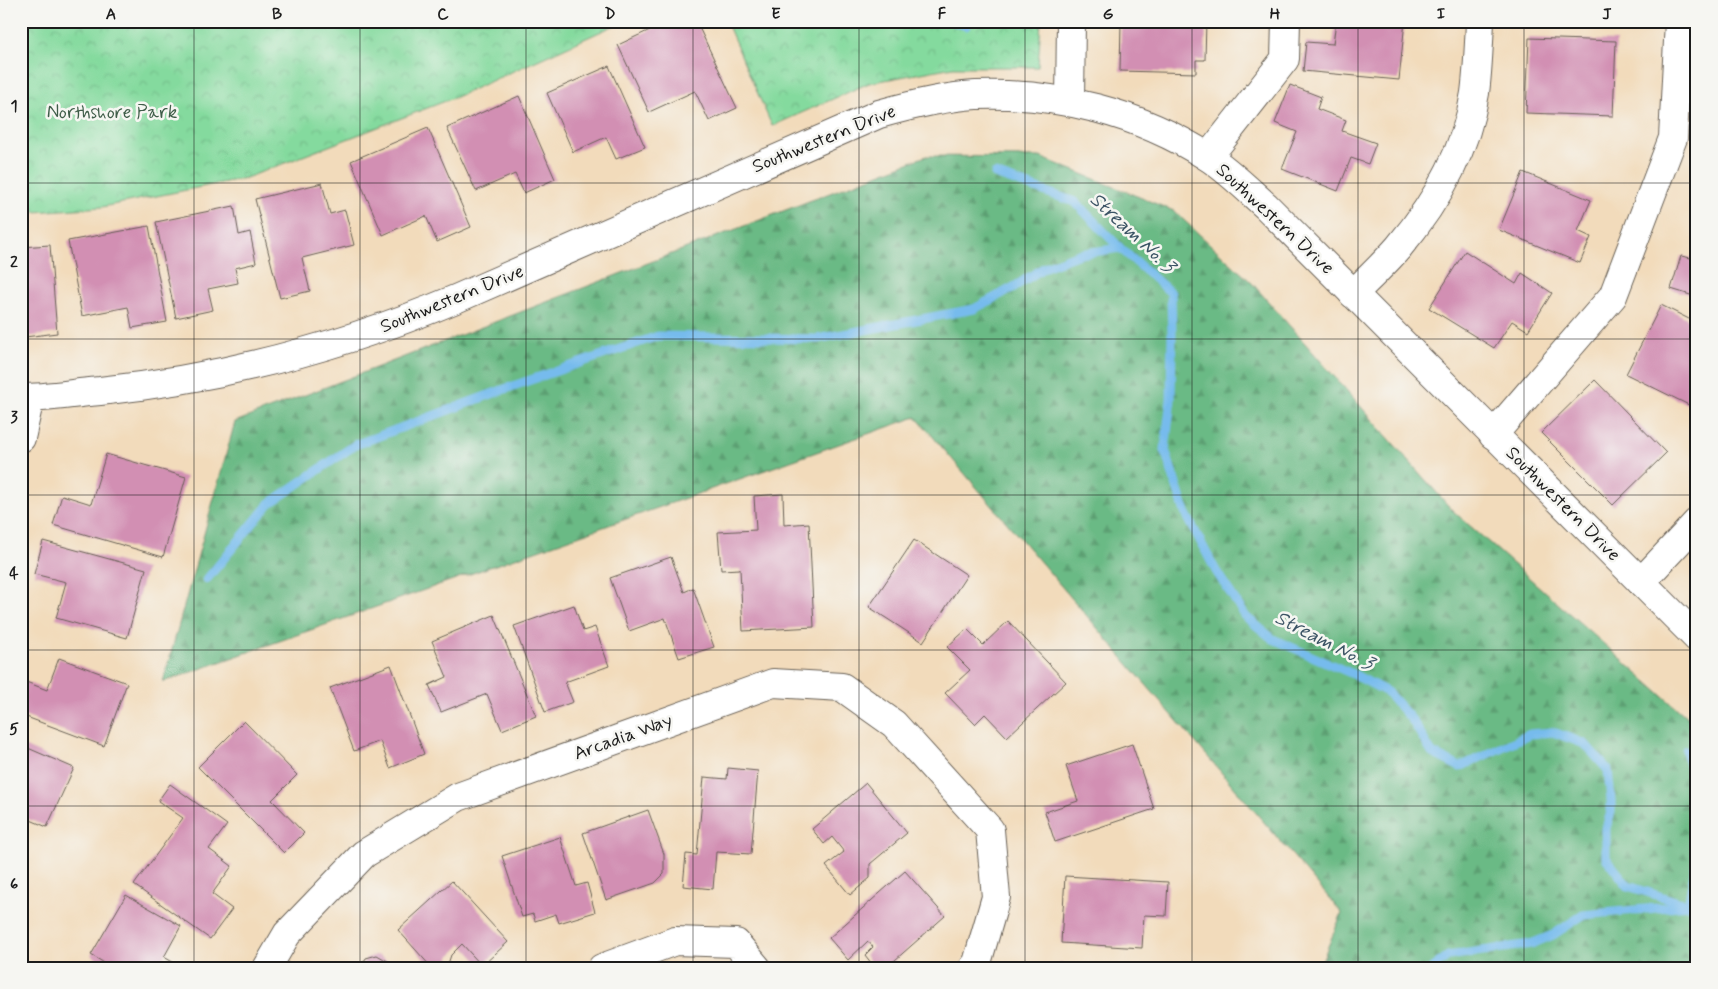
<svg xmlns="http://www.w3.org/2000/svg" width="1718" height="989" font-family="Mynerve,sans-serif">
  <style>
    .forest { fill: url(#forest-firs); stroke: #446b50 }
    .park { fill: url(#park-crowns); stroke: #507b5d }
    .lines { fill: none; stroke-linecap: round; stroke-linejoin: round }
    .stream { stroke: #76bbed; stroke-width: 9 }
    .building { fill: #d28fb3 }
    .minor-casing { stroke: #675f54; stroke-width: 30 }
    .minor { stroke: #fff; stroke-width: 28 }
    .grid { fill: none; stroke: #1c1c1c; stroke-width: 1; stroke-opacity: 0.55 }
    .labels { text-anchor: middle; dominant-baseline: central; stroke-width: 5; stroke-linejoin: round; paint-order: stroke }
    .park-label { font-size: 19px; fill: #405e4a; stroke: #f6f6f2 }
    .street-label { font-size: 19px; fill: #1c1c1c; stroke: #f6f6f2 }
    .water-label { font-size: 20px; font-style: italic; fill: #3c5465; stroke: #f6f6f2 }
    .neatline { fill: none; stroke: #1c1c1c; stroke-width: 2 }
    .grid-label { font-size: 16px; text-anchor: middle; font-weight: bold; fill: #1c1c1c }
  </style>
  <defs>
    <pattern id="forest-firs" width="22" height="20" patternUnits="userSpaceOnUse" patternTransform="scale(1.25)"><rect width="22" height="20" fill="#6bba85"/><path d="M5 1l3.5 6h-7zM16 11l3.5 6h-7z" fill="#5c9f72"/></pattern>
    <pattern id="park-crowns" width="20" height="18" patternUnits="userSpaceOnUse" patternTransform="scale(1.25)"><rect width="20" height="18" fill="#84da9e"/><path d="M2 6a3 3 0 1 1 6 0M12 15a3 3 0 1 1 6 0" fill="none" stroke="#71ba88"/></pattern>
  </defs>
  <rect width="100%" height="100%" fill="#f6f6f2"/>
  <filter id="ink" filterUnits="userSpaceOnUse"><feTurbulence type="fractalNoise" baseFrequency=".02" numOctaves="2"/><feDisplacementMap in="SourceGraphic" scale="10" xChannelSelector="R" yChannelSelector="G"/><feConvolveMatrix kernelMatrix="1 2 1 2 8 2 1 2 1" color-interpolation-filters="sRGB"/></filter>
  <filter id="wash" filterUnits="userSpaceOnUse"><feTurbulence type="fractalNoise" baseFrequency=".0096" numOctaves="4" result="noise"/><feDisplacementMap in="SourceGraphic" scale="20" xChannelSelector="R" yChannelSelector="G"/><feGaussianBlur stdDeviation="1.12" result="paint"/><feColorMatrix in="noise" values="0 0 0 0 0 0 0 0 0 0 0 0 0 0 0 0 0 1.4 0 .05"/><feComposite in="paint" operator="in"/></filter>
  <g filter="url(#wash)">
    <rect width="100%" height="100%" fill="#f2dbbb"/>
    <!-- forest -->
    <polygon class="forest" points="926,156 1040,157 1174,211 1251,282 1452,510 1697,726 1697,968 1319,968 1342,913 916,417 163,682 235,422"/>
    <!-- park -->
    <g class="park">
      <polygon points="21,21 624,21 456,97 246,178 102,207 21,213"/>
      <polygon points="726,21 1041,21 1038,67 953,67 869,83 772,126"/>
    </g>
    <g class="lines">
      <!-- stream -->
      <g class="stream">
        <polyline points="952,21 966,26"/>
        <polyline points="995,174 1075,202 1120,248 1171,293 1172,334 1171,399 1165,450 1185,512 1216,571 1246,617 1273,639 1355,675 1387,692 1412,720 1432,753 1460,767 1530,734 1553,732 1585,744 1608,770 1611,800 1611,812 1606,828 1606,858 1628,886 1688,905 1697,905"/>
        <polyline points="207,579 269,504 355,445 513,386 658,336 817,339 974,309 1014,287 1045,267 1079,254 1120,248"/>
        <polyline points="1686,750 1697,801"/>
        <polyline points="1432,968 1448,956 1531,944 1553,935 1583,915 1688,905 1697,859"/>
      </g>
    </g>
    <g id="blocks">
      <!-- building -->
      <g class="building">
        <polygon points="669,21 696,21 737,108 709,121 695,91 649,112 618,45"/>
        <polygon points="1121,21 1206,21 1205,60 1196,60 1196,73 1120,71"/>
        <polygon points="1336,21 1405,21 1399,80 1303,71 1306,42 1333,44"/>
        <polygon points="1529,38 1616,41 1613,116 1526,113"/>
        <polygon points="609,66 645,147 616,159 606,137 573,152 547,93"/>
        <polygon points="1290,85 1321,97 1317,109 1346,120 1342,131 1376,143 1368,164 1351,158 1338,191 1282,169 1297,132 1275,123"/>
        <polygon points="519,96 555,179 524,193 515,174 476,191 447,128"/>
        <polygon points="428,128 471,227 437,242 426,216 383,235 351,161"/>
        <polygon points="1523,172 1591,200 1578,231 1591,237 1580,263 1499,230"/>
        <polygon points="322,183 330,214 345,210 354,245 302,258 310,291 280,298 255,199"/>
        <polygon points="234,206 239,235 250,232 256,263 235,268 238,283 208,289 213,310 176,318 156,222"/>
        <polygon points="149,226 167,322 132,328 128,307 82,316 68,241"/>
        <polygon points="1697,240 1697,297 1671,289 1681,256 1691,258"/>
        <polygon points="50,245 57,333 25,337 21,309 21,247"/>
        <polygon points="1465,251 1516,284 1522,273 1552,293 1528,331 1512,321 1494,348 1429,308"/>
        <polygon points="1661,305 1697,323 1697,409 1626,374"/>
        <polygon points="1595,380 1666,453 1613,505 1541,433"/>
        <polygon points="106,454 186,477 163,557 53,525 62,495 91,504"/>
        <polygon points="783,494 784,525 809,523 814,627 743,631 740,569 721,570 718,532 756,530 754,496"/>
        <polygon points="914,540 967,575 923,642 869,607"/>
        <polygon points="43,541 146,569 127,638 56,618 66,582 34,574"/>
        <polygon points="671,557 684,592 693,588 714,647 679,658 665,618 629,631 610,578"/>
        <polygon points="574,605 583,631 595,627 609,666 565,682 573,702 545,712 514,626"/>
        <polygon points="494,615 536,716 502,730 487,694 441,712 429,685 447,677 432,641"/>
        <polygon points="1008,621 1066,682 1007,737 985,714 975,724 945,693 970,670 947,647 967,629 983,645"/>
        <polygon points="59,658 127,683 104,746 21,715 21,680 47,690"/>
        <polygon points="391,665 424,754 390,768 380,741 354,751 330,688"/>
        <polygon points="244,721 297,775 272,800 304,833 284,853 198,767"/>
        <polygon points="1132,744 1154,809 1055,842 1045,812 1078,801 1066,766"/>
        <polygon points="21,745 74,768 47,827 21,816"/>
        <polygon points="728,768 758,771 751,854 716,852 713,889 683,886 686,854 697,855 704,777 727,779"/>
        <polygon points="866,783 907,833 870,864 870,878 850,895 826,866 844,852 832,837 824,844 812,829"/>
        <polygon points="170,784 227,825 209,849 232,866 212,894 232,909 210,939 134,885 183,818 158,801"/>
        <polygon points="648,810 664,854 664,874 655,883 606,900 583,833"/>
        <polygon points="560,837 576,886 587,883 595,912 559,923 556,914 535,921 533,914 522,917 502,856"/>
        <polygon points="905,871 945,916 886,968 875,968 865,955 873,947 868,941 848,960 829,938"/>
        <polygon points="1065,876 1168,882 1166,916 1144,915 1142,948 1061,943"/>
        <polygon points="452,881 508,942 482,966 462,944 451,955 448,964 444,968 432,968 398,930"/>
        <polygon points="126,895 181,926 164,957 183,968 113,968 91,955"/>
        <polygon points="377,955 400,968 360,968 366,958"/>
        <polygon points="1060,962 1068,968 1056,968"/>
      </g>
    </g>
  </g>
  <g filter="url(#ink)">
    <use href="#blocks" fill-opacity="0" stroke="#675f54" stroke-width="1"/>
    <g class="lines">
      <!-- minor casing -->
      <g class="minor-casing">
        <g id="minor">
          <polyline points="1070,102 1071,21"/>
          <polyline points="1208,157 1285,59 1286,21"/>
          <path d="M1353 294C1368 279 1384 264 1398 248 1435 204 1466 151 1475 93 1478 69 1479 45 1480 21"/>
          <path d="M21 398C48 398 74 393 100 391 223 378 344 346 458 298L879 114C911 105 943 97 976 95 1057 92 1140 113 1208 157 1229 171 1247 189 1266 206L1697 638"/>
          <polyline points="1493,435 1613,296 1673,138 1679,21"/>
          <polyline points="21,438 30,398"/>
          <polyline points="1641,582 1697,522"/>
          <polyline points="267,968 287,934 364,854 458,797 773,683 842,687 894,724 990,830 996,897 977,963 973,968"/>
          <polyline points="602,968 675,941 736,943 757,968"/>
        </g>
      </g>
      <!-- minor -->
      <use href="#minor" class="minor"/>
    </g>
  </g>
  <!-- grid -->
  <path class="grid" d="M194 21V968M360 21V968M526 21V968M693 21V968M859 21V968M1025 21V968M1192 21V968M1358 21V968M1524 21V968M21 183H1697M21 339H1697M21 495H1697M21 650H1697M21 806H1697"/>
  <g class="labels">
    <!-- park labels -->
    <g class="park-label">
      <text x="112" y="112">Northshore Park</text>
    </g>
    <!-- street labels -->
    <g class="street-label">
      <text transform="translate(824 139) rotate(-22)">Southwestern Drive</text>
      <text transform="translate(1275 219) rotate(43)">Southwestern Drive</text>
      <text transform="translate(452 299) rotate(-22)">Southwestern Drive</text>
      <text transform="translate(1563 504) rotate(45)">Southwestern Drive</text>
      <text transform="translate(623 737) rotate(-20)">Arcadia Way</text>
    </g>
    <!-- water labels -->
    <g class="water-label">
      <text transform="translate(1132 233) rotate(43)">Stream No. 3</text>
      <text transform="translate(1324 641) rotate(27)">Stream No. 3</text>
    </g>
  </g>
  <!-- margin -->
  <rect width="1718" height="989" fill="none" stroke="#f6f6f2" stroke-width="55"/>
  <rect x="28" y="28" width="1662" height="934" class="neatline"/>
  <g class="grid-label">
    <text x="111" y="19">A</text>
    <text x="277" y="19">B</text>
    <text x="443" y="19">C</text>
    <text x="610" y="19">D</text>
    <text x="776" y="19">E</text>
    <text x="942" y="19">F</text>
    <text x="1108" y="19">G</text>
    <text x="1275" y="19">H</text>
    <text x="1441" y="19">I</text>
    <text x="1607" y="19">J</text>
    <text x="14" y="111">1</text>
    <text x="14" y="267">2</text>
    <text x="14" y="422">3</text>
    <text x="14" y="578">4</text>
    <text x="14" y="734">5</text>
    <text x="14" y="889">6</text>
  </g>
</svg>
